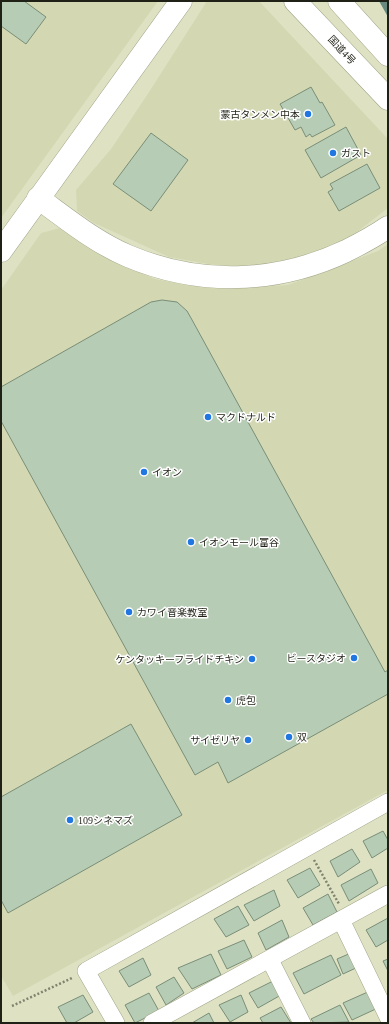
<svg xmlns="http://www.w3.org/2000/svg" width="389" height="1024" font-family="'Times New Roman','Noto Sans JP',serif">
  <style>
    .built { fill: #d3d8b2 }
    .water { fill: #698a7e }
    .building { fill: #b6ccb4; stroke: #7a8e78 }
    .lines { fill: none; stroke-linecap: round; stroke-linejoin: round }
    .street-casing { stroke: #a0a487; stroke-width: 18 }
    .secondary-casing { stroke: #a0a487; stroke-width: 23 }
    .highway-casing { stroke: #a0a487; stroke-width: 23 }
    .path { stroke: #80836e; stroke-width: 2.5; stroke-dasharray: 2 2; stroke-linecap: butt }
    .street { stroke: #fff; stroke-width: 17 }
    .secondary { stroke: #fff; stroke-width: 22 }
    .highway { stroke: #fff; stroke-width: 22 }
    .poi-dot { fill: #2177e1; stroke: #fff; stroke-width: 1.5 }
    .labels { text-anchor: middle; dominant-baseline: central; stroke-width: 3; stroke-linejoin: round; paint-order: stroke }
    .street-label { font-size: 10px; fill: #1f2116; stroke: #fff }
    .poi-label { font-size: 10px; fill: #1f2116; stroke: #fff; text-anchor: start }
  </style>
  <rect width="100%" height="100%" fill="#dee2c3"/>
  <!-- built -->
  <g class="built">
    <polygon points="1,1 158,1 1,218"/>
    <polygon points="207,1 259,1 388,139 388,208 344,242 310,255 256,266 214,265 169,257 94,223 77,211 76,190 111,149 149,92"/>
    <polygon points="60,228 110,260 155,279 192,286 230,289 288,285 378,251 388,244 388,790 13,996 1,976 1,290 41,233"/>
  </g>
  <!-- water -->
  <polygon class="water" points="379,1 388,1 388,17"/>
  <!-- building -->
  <g class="building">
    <polygon points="1,1 24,1 46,17 26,44 1,26"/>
    <polygon points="311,87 320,103 322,102 335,125 312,137 310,134 306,137 301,127 295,130 280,104"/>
    <polygon points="346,127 361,155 321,178 305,150"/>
    <polygon points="151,133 188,160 151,211 113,184"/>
    <polygon points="367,164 380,188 339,211 328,192 333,189 330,184"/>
    <polygon points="162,300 177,302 187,311 191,318 385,672 388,670 388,694 228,783 218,762 195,775 1,421 1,387 151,302"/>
    <polygon points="131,724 182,815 8,913 1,900 1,797"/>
    <polygon points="383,831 388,840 388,848 372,858 363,841"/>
    <polygon points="352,849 360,862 338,877 330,861"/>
    <polygon points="310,868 320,885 298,898 287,880"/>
    <polygon points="371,869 378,883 349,901 341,885"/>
    <polygon points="274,890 280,906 254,921 244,905"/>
    <polygon points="328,894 337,912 313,925 303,908"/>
    <polygon points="238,906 249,925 226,937 214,919"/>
    <polygon points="388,918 388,940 376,947 366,930"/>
    <polygon points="282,920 289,937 266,950 258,933"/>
    <polygon points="244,940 252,957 227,969 218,951"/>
    <polygon points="351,953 358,967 343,974 337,959"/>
    <polygon points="211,954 221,975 192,989 178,968"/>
    <polygon points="331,955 341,975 304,994 293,973"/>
    <polygon points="143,958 151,975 129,987 119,971"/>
    <polygon points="388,959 388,971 383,961"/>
    <polygon points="174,977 184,993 166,1005 156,987"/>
    <polygon points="273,981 281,995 258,1008 249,993"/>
    <polygon points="370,991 378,1008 352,1020 343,1003"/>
    <polygon points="149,993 159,1011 135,1023 125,1005"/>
    <polygon points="83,995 93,1012 74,1023 67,1023 58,1007"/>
    <polygon points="241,995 248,1012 230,1022 219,1005"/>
    <polygon points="340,1005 349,1022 314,1023 311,1019"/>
    <polygon points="281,1007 291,1023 263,1023 260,1018"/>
    <polygon points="209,1013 214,1023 192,1023"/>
  </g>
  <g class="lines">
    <!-- street casing -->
    <g class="street-casing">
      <g id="street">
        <polyline points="341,920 388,1017"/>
        <polyline points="270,960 302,1023"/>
        <polyline points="116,1023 86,971 388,802"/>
        <polyline points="152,1023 388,894"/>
      </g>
    </g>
    <!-- secondary casing -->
    <g class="secondary-casing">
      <g id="secondary">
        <path d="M38 198C67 219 95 242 128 256 199 286 276 284 346 251 360 244 375 236 388 227"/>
        <polyline points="1,251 181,1"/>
      </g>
    </g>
    <!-- highway casing -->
    <g class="highway-casing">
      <g id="highway">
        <polyline points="295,1 388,99"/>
        <polyline points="339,1 388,55"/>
      </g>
    </g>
    <!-- path -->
    <g class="path">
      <polyline points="314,860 339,904"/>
      <polyline points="12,1006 72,978"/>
    </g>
    <!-- street -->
    <use href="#street" class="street"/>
    <!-- secondary -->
    <use href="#secondary" class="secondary"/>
    <!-- highway -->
    <use href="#highway" class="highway"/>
  </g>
  <!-- markers -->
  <g class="poi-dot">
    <circle cx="308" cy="114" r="4"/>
    <circle cx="333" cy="153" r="4"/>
    <circle cx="208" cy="417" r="4"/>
    <circle cx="144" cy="472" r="4"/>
    <circle cx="191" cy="542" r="4"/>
    <circle cx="129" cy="612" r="4"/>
    <circle cx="354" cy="658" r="4"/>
    <circle cx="252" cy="659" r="4"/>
    <circle cx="228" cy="700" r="4"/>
    <circle cx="289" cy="737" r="4"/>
    <circle cx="248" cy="740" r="4"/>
    <circle cx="70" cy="820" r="4"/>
  </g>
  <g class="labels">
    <!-- street labels -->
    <g class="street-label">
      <text transform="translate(342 50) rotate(47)">国道4号</text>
    </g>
    <!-- poi labels -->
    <g class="poi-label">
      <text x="300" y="114" text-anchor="end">蒙古タンメン中本</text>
      <text x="341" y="153">ガスト</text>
      <text x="216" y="417">マクドナルド</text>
      <text x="152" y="472">イオン</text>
      <text x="199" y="542">イオンモール富谷</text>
      <text x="137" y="612">カワイ音楽教室</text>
      <text x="346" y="658" text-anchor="end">ビースタジオ</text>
      <text x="244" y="659" text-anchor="end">ケンタッキーフライドチキン</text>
      <text x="236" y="700">虎包</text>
      <text x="297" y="737">双</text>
      <text x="240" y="740" text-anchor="end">サイゼリヤ</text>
      <text x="78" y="820">109シネマズ</text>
    </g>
  </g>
  <!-- border -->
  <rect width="389" height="1024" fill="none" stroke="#1f2116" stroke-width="4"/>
</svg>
